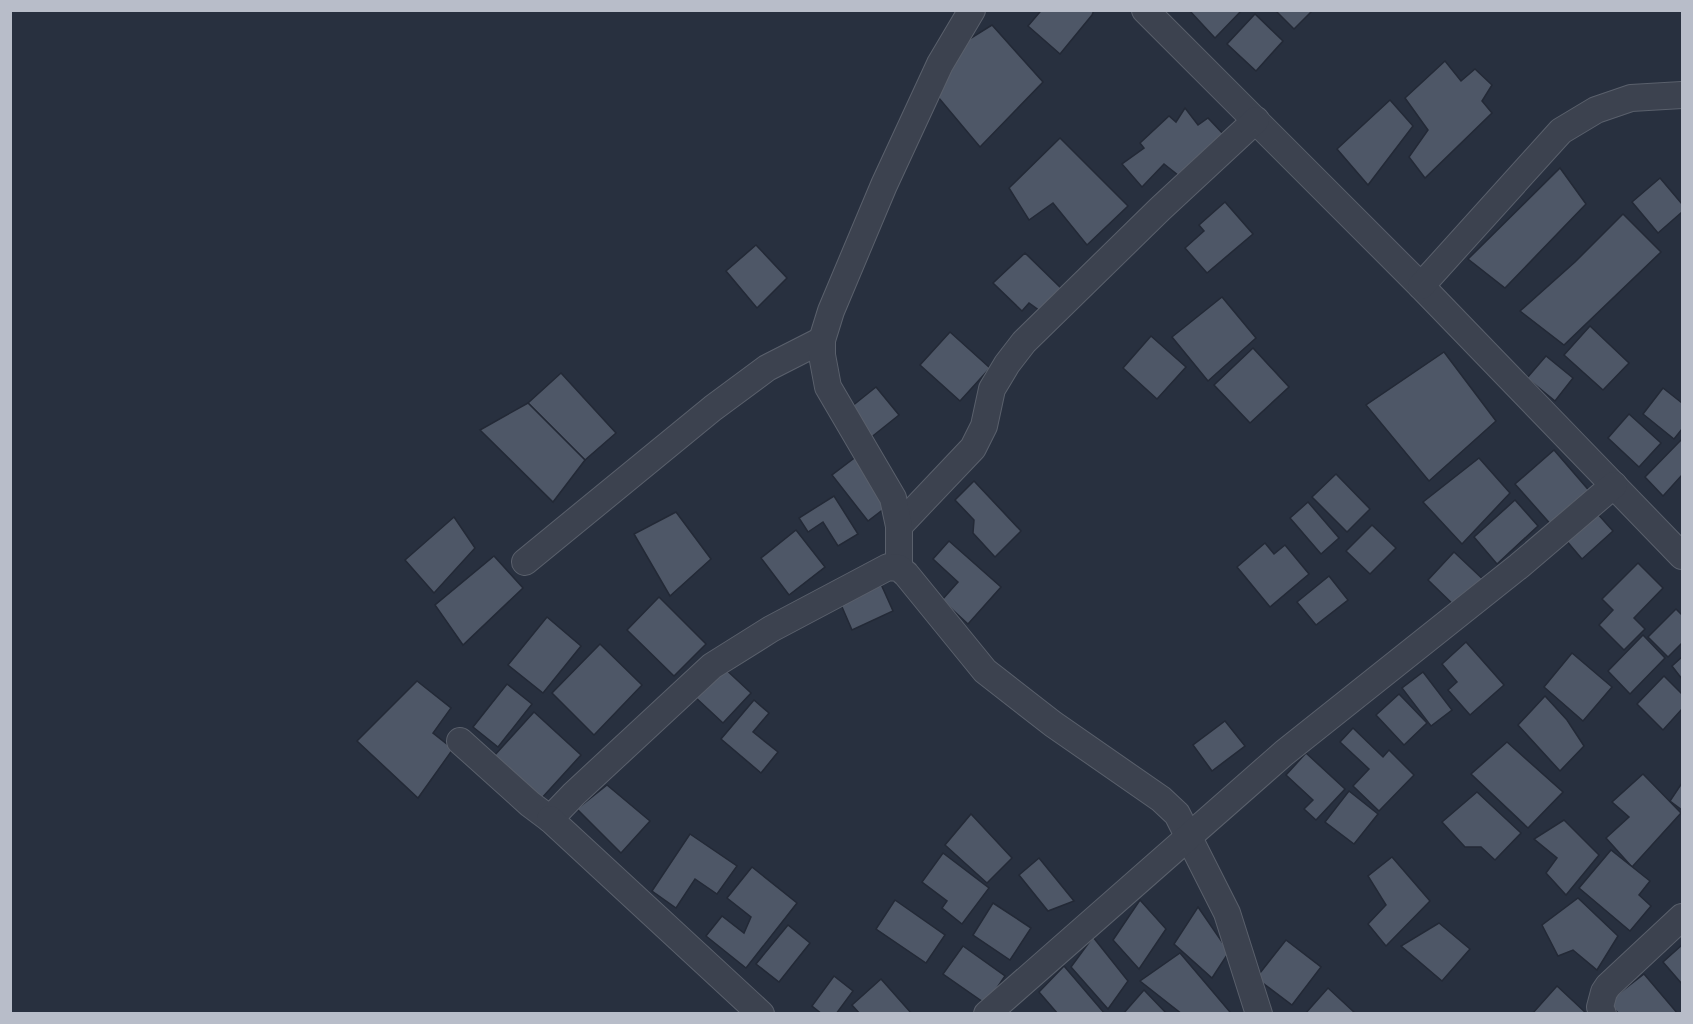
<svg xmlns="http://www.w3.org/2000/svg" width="1693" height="1024" font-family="Overpass,sans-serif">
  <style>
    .building { fill: #4e5767; stroke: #232936; stroke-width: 1.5 }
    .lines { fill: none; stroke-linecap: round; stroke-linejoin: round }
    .minor-casing { stroke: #5a606c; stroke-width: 28 }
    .minor { stroke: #3c424f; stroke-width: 26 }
  </style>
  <rect width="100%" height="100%" fill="#28303f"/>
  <!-- building -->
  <g class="building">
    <polygon points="1039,10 1094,10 1092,15 1060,54 1028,26 1040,12"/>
    <polygon points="1189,10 1242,10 1215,38"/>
    <polygon points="1275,10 1311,10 1312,11 1294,29"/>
    <polygon points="1255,14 1283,41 1256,71 1227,44"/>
    <polygon points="992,25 1043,82 980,147 933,91 955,48"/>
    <polygon points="1445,61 1461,81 1475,69 1492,85 1482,101 1492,113 1425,178 1409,157 1428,130 1405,98"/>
    <polygon points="1390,100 1413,126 1368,185 1337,149"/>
    <polygon points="1185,108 1198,125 1208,118 1225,136 1183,179 1164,164 1142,187 1122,164 1144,148 1140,143 1169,116 1176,122"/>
    <polygon points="1060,138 1128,206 1087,245 1053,203 1029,220 1009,188"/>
    <polygon points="1560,168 1586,204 1505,288 1468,259"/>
    <polygon points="1660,178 1682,204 1682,212 1658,233 1632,202"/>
    <polygon points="1225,202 1253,234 1207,273 1185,248 1204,231 1199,225"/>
    <polygon points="1623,214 1661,252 1564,345 1520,311 1575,262"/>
    <polygon points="756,245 787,278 757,308 726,271"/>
    <polygon points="1025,253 1063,290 1043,313 1029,303 1022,311 993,283"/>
    <polygon points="1222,297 1256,338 1208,381 1172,337"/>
    <polygon points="1590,326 1629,363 1603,390 1564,355"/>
    <polygon points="950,332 990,368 960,401 920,365"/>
    <polygon points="1151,336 1186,367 1157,399 1123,368"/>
    <polygon points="1253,348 1289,387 1250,423 1214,385"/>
    <polygon points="1444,352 1496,421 1429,481 1366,405"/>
    <polygon points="1546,356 1573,378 1555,401 1527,378"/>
    <polygon points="561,373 616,433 585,460 528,403"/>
    <polygon points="876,387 899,415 869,439 846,411"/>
    <polygon points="1663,388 1682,403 1682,429 1674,439 1643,414"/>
    <polygon points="528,403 585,460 553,502 480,430"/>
    <polygon points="1629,414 1661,443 1639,467 1608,438"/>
    <polygon points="1682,439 1682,475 1663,496 1645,477"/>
    <polygon points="1554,450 1592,494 1554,528 1515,484"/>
    <polygon points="857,456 893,502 868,521 832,475"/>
    <polygon points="1479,458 1510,493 1462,544 1423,502"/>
    <polygon points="1336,474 1370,509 1347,532 1312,497"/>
    <polygon points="974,481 1021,531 995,557 973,533 974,520 955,500"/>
    <polygon points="834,496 858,534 838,546 823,522 808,532 799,518"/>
    <polygon points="1515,500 1538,526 1497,564 1474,537"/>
    <polygon points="1308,502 1339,538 1321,554 1290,518"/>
    <polygon points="676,512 711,559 670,596 634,534"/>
    <polygon points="1596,512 1613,531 1582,559 1565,539"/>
    <polygon points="454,517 475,548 434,593 405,560"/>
    <polygon points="1372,525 1396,548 1370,574 1346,551"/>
    <polygon points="796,530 825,567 789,595 761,558"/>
    <polygon points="949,541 1001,587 968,624 942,600 958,582 933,559"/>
    <polygon points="1265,543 1274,554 1285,545 1309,574 1270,607 1237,567"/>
    <polygon points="1454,552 1488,584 1461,612 1428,580"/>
    <polygon points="494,556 523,588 463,645 435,605"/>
    <polygon points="1638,563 1663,588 1634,618 1645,629 1624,650 1599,625 1613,610 1602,599"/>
    <polygon points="1329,576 1348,600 1316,625 1297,602"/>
    <polygon points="880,582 893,611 852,630 839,600"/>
    <polygon points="659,597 706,644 674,676 627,630"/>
    <polygon points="1676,609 1682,615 1682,643 1668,657 1648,637"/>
    <polygon points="547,617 581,646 543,693 508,665"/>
    <polygon points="1643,635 1665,658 1630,694 1608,671"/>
    <polygon points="1466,642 1504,685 1470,715 1448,690 1457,682 1442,664"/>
    <polygon points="600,644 642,685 594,735 552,693"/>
    <polygon points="1572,653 1612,687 1583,721 1544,687"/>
    <polygon points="1682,657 1682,679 1672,666"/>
    <polygon points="722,666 751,693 723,723 694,696"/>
    <polygon points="1423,672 1452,710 1431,726 1402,688"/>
    <polygon points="1664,676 1682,694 1682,709 1663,730 1637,704"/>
    <polygon points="417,681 451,708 433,733 453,749 418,798 357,741"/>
    <polygon points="507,684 532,704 498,747 473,727"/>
    <polygon points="1399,694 1427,723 1404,745 1376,715"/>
    <polygon points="1545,696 1567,720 1584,746 1560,771 1518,725"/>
    <polygon points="754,700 769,713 753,732 778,752 761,773 721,739"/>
    <polygon points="534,712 581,755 540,800 494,756"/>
    <polygon points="1225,721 1245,746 1212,771 1193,745"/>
    <polygon points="1353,728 1383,757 1389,750 1414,775 1379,811 1353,786 1369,769 1340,742"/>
    <polygon points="1507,742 1563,792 1528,828 1471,774"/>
    <polygon points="1306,753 1345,789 1316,820 1304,809 1313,800 1286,775"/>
    <polygon points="1643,774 1681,813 1632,867 1606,838 1629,817 1612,802"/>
    <polygon points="1682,783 1682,810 1670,801"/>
    <polygon points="607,785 650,821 621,853 577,809"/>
    <polygon points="1349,791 1378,814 1354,844 1325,822"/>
    <polygon points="1477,792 1521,833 1495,860 1481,847 1465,847 1442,822"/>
    <polygon points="971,814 1012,858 987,883 945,845"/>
    <polygon points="1564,820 1599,855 1566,895 1546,873 1557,858 1534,839"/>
    <polygon points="690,834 737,866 717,894 695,879 676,908 652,891"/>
    <polygon points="1611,850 1650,881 1639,895 1651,906 1630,931 1579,888"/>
    <polygon points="943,853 989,888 962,924 942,908 947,901 922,882"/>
    <polygon points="1392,857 1430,901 1386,946 1368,924 1386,905 1368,876"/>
    <polygon points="1039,858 1074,901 1048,911 1019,875"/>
    <polygon points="752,867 797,903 746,968 706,936 722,916 744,933 751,917 727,898"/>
    <polygon points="1578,898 1618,936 1597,970 1573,950 1558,956 1542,925"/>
    <polygon points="895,900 945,935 926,963 876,929"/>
    <polygon points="1140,900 1166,929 1139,969 1113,940"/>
    <polygon points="993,903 1031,928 1010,960 973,935"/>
    <polygon points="1198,907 1229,952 1212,978 1174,944"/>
    <polygon points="1439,923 1470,949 1442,981 1401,946"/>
    <polygon points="788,925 810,943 779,982 756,964"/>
    <polygon points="1093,937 1128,981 1108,1009 1071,967"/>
    <polygon points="1286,940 1321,967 1292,1005 1256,978"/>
    <polygon points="1682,945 1682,984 1663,962"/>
    <polygon points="963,946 1005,976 986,1004 943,974"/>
    <polygon points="1180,953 1230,1012 1228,1014 1182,1014 1140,981"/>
    <polygon points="1064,966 1105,1014 1058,1014 1039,992"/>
    <polygon points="1644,974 1678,1014 1619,1014 1608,1002"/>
    <polygon points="834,976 853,991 836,1014 822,1014 812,1006"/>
    <polygon points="881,979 912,1014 860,1014 852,1005"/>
    <polygon points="1557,986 1587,1014 1532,1014"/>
    <polygon points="1328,988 1356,1014 1305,1014"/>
    <polygon points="1144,990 1167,1014 1123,1014"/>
  </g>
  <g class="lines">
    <!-- minor casing -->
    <g class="minor-casing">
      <g id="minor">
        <polyline points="1145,10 1421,286 1682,556"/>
        <polyline points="1421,286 1561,131 1596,110 1631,98 1682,95"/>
        <polyline points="899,526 973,448 984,426 992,389 1007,364 1024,342 1160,209 1256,120"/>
        <polyline points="525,562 713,408 767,368 822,340"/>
        <polyline points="899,568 899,526 893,498 828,387 822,355 822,340 831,311 884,185 940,64 972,10"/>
        <polyline points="460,741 530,804 550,819 574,794 712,666 771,629 888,567 899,568 906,574 985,671 1053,724 1161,799 1177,814 1227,913 1259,1014"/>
        <polyline points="550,819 761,1014"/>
        <polyline points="987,1014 1284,753 1519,566 1614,485"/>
        <polyline points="1603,1014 1600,1007 1604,992 1608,986 1682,917"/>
      </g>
    </g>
    <!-- minor -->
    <use href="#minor" class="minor"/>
  </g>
  <!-- border -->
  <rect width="1693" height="1024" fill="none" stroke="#b8bdc9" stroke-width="24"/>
</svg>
